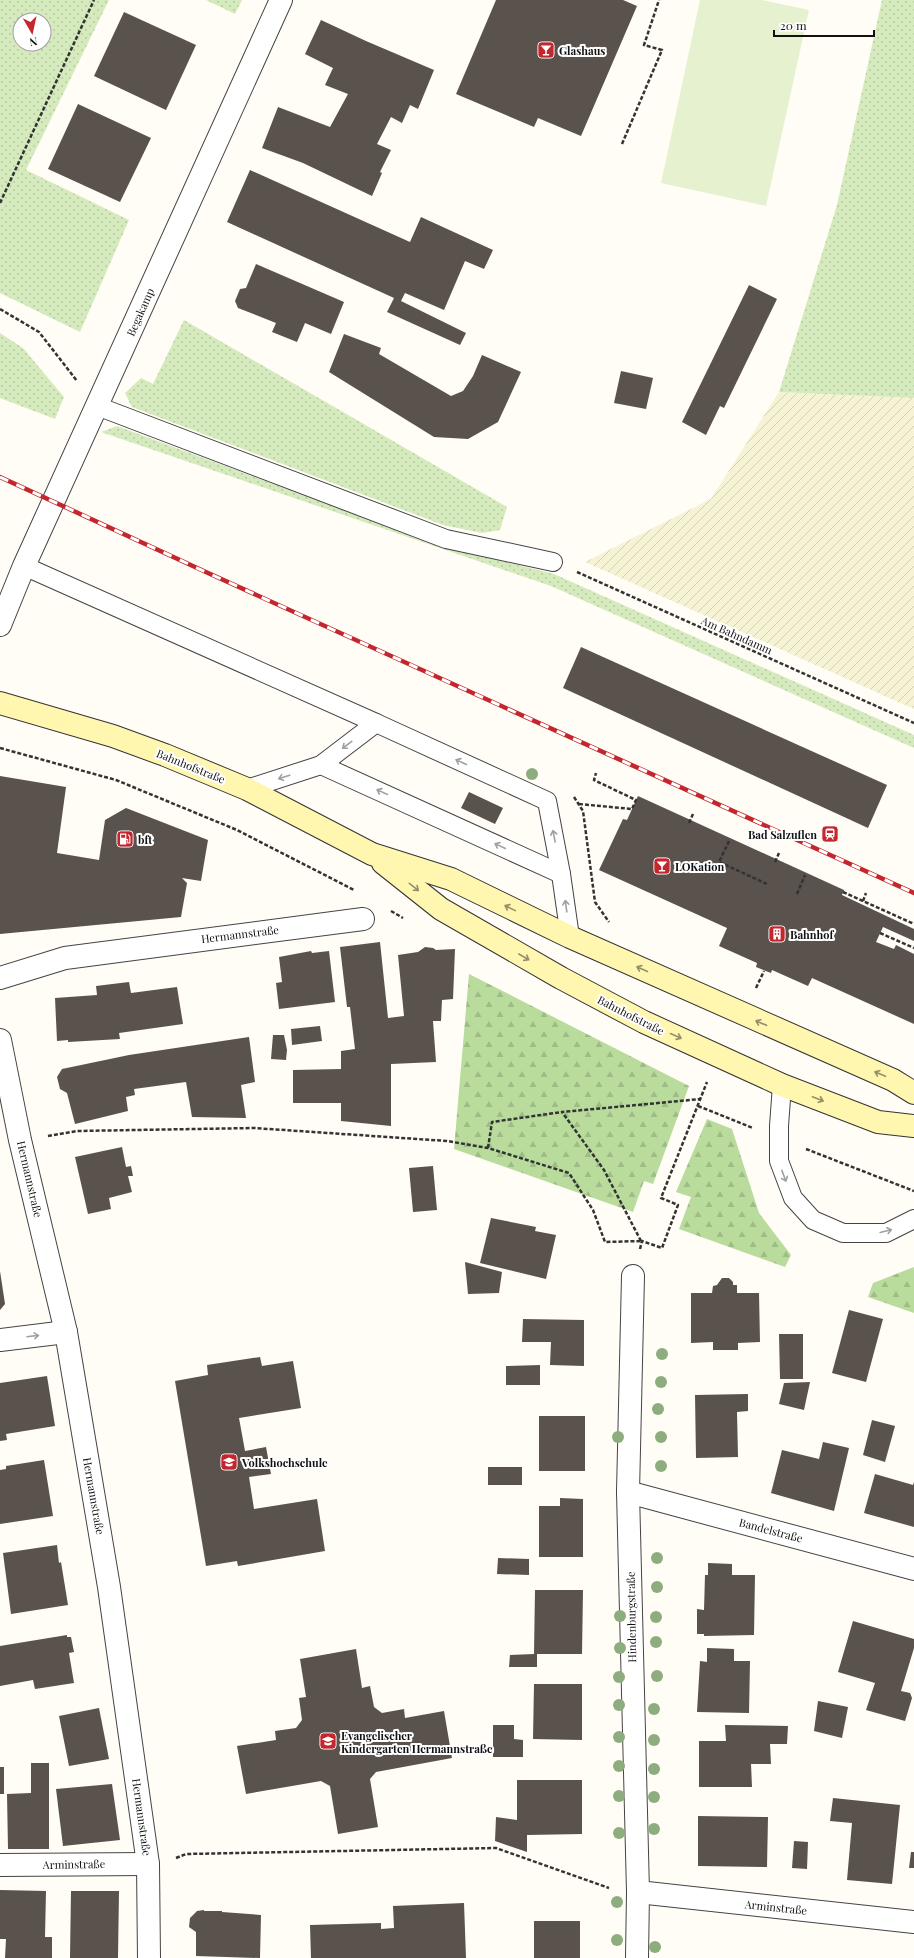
<svg xmlns="http://www.w3.org/2000/svg" width="914" height="1958" font-family="'Playfair Display',serif">
  <style>
    .farmland { fill: url(#farmland-furrows) }
    .grass { fill: url(#grass-dots); fill-rule: evenodd }
    .forest { fill: url(#forest-firs) }
    .pitch { fill: #e6f2cf }
    .building { fill: #5a524d }
    .lines { fill: none; stroke-linecap: round; stroke-linejoin: round }
    .lane-casing { stroke: #444; stroke-width: 20 }
    .street-casing { stroke: #444; stroke-width: 24 }
    .secondary-casing { stroke: #333; stroke-width: 24 }
    .path { stroke: #333; stroke-width: 2.5; stroke-dasharray: 4 2; stroke-linecap: butt }
    .lane { stroke: #fff; stroke-width: 18 }
    .street { stroke: #fff; stroke-width: 22 }
    .secondary { stroke: #fff6b0; stroke-width: 22 }
    .rail-casing { stroke: #c4262e; stroke-width: 4.5 }
    .rail { stroke: #fff; stroke-width: 3; stroke-dasharray: 9; stroke-linecap: butt }
    .tree { fill: #8dad7f }
    .oneway { stroke: #a0a0a0 }
    .oneway2 { stroke: #948f68 }
    .labels { text-anchor: middle; dominant-baseline: central; stroke-width: 4; stroke-linejoin: round; paint-order: stroke }
    .poi-label { font-size: 11px; font-weight: bold; fill: #111; stroke: #fff; text-anchor: start }
    .street-label { font-size: 11px; fill: #111; stroke: #fff }
  </style>
  <defs>
    <pattern id="farmland-furrows" width="10" height="10" patternUnits="userSpaceOnUse"><rect width="10" height="10" fill="#f6f3d4"/><path d="M-1 1l2-2M0 10L10 0M9 11l2-2" fill="none" stroke="#d2cfb5"/></pattern>
    <pattern id="grass-dots" width="8" height="8" patternUnits="userSpaceOnUse"><rect width="8" height="8" fill="#d5ebbd"/><path d="M2 2h.1M6 6h.1" fill="none" stroke="#b6c8a1" stroke-width="1.8" stroke-linecap="round"/></pattern>
    <pattern id="forest-firs" width="22" height="20" patternUnits="userSpaceOnUse"><rect width="22" height="20" fill="#b9dc9c"/><path d="M5 1l3.5 6h-7zM16 11l3.5 6h-7z" fill="#9ebc85"/></pattern>
  </defs>
  <rect width="100%" height="100%" fill="#fffdf5"/>
  <!-- farmland -->
  <polygon class="farmland" points="779,392 914,398 914,709 585,562 711,499"/>
  <!-- grass -->
  <g class="grass">
    <path d="M0 0H109L26 170 129 220 80 332 0 293ZM20 20H44V44H20Z"/>
    <polygon points="206,0 242,0 235,14"/>
    <polygon points="882,0 914,0 914,398 779,392 837,205"/>
    <polygon points="184,320 507,507 500,530 482,533 443,525 132,407 125,393 141,378 153,384"/>
    <polygon points="0,333 23,348 64,397 55,419 0,398"/>
    <polygon points="117,426 441,546 554,574 914,735 914,748 551,586 101,432"/>
  </g>
  <!-- forest -->
  <g class="forest">
    <polygon points="469,974 689,1086 653,1184 644,1181 633,1212 454,1149"/>
    <polygon points="707,1119 732,1129 759,1213 791,1255 785,1267 679,1229 691,1197 676,1192"/>
    <polygon points="914,1267 914,1313 868,1297 873,1283"/>
  </g>
  <!-- pitch -->
  <polygon class="pitch" points="700,0 762,0 809,10 766,206 661,183"/>
  <!-- building -->
  <g class="building">
    <polygon points="496,0 623,0 637,6 581,136 538,118 534,127 456,94"/>
    <polygon points="124,12 196,45 166,110 94,76"/>
    <polygon points="321,20 366,41 434,70 418,109 410,105 402,123 391,117 377,144 391,150 380,172 382,173 372,196 303,163 262,148 278,107 330,127 348,94 325,85 333,68 305,54"/>
    <polygon points="78,104 151,138 120,202 48,169"/>
    <polygon points="250,170 410,242 421,217 493,250 484,269 465,261 444,310 405,293 401,301 466,333 460,345 387,312 394,298 227,222"/>
    <polygon points="256,264 344,302 331,334 305,323 297,342 272,332 276,323 238,308 235,301 240,289 246,288"/>
    <polygon points="749,285 777,299 724,408 720,406 706,435 682,422"/>
    <polygon points="344,334 381,348 379,354 451,396 463,391 473,376 482,355 521,372 498,422 468,439 434,437 329,372"/>
    <polygon points="621,371 653,378 646,409 614,403"/>
    <polygon points="581,647 887,785 868,828 563,688"/>
    <polygon points="0,776 66,787 57,853 99,860 105,820 126,808 208,840 201,881 182,878 187,883 181,917 0,934"/>
    <polygon points="469,792 503,808 495,824 461,808"/>
    <polygon points="638,796 844,890 842,895 914,929 914,941 883,927 876,942 894,949 896,945 914,954 914,1024 812,978 808,986 772,970 771,973 756,967 757,963 719,946 727,928 599,870 623,819 627,820"/>
    <polygon points="380,942 388,1018 404,1016 398,955 418,952 425,947 433,948 436,950 455,949 453,999 442,1000 441,1021 433,1021 436,1062 391,1064 391,1126 341,1121 341,1103 293,1103 293,1070 341,1069 341,1051 355,1049 350,1007 347,1007 340,947"/>
    <polygon points="311,951 312,953 329,951 335,1002 279,1009 276,983 282,982 279,957"/>
    <polygon points="129,982 131,993 177,987 183,1024 119,1033 120,1039 68,1042 68,1040 57,1041 55,998 97,995 96,986"/>
    <polygon points="320,1026 322,1041 292,1045 291,1029"/>
    <polygon points="273,1035 284,1035 287,1050 286,1060 271,1059"/>
    <polygon points="249,1037 255,1082 241,1085 246,1118 192,1117 186,1082 134,1089 135,1095 126,1097 128,1111 75,1124 67,1093 60,1089 57,1077 62,1069 129,1055"/>
    <polygon points="122,1147 126,1167 131,1166 133,1176 128,1176 132,1192 109,1198 111,1209 88,1214 75,1157"/>
    <polygon points="433,1166 437,1210 413,1212 409,1168"/>
    <polygon points="491,1218 536,1227 535,1231 556,1235 546,1279 480,1263"/>
    <polygon points="465,1262 502,1272 499,1293 468,1294"/>
    <polygon points="0,1271 5,1304 0,1310"/>
    <polygon points="722,1278 729,1278 733,1282 733,1285 737,1285 737,1293 759,1293 760,1342 738,1343 738,1350 713,1350 713,1342 691,1343 691,1293 712,1293 713,1286 717,1285"/>
    <polygon points="849,1310 883,1319 866,1382 832,1373"/>
    <polygon points="523,1319 584,1320 584,1366 550,1365 551,1342 522,1342"/>
    <polygon points="779,1334 803,1334 803,1379 780,1379"/>
    <polygon points="260,1357 262,1366 293,1361 301,1408 239,1418 245,1451 266,1447 271,1474 249,1477 254,1509 317,1499 325,1551 238,1566 237,1561 206,1566 175,1381 208,1375 207,1365"/>
    <polygon points="540,1365 540,1385 506,1385 506,1366"/>
    <polygon points="47,1376 55,1426 6,1434 7,1440 0,1441 0,1383"/>
    <polygon points="810,1382 804,1410 779,1404 784,1383"/>
    <polygon points="748,1394 748,1411 737,1412 738,1457 696,1458 695,1395"/>
    <rect x="539" y="1416" width="46" height="55"/>
    <polygon points="872,1420 895,1426 885,1462 863,1455"/>
    <polygon points="823,1442 849,1448 834,1511 771,1493 782,1450 819,1459"/>
    <polygon points="44,1460 53,1516 0,1524 0,1470 6,1469 6,1466"/>
    <rect x="488" y="1467" width="34" height="18"/>
    <polygon points="875,1474 913,1485 914,1482 914,1527 864,1513"/>
    <polygon points="560,1498 583,1499 583,1557 539,1557 539,1506 560,1506"/>
    <polygon points="57,1545 59,1563 61,1562 68,1605 11,1614 3,1553"/>
    <polygon points="498,1558 529,1559 529,1575 497,1574"/>
    <polygon points="708,1563 732,1564 732,1575 755,1575 754,1635 704,1636 704,1634 697,1634 697,1609 704,1610 705,1575 708,1575"/>
    <polygon points="535,1590 583,1590 582,1654 537,1654 537,1667 509,1667 510,1655 534,1654"/>
    <polygon points="853,1621 914,1639 914,1648 901,1691 910,1693 912,1698 905,1721 866,1710 875,1683 838,1672"/>
    <polygon points="67,1635 67,1637 71,1637 74,1652 69,1653 74,1683 35,1689 33,1680 0,1686 0,1646"/>
    <polygon points="707,1648 734,1649 734,1661 750,1661 749,1713 697,1712 700,1661 707,1662"/>
    <polygon points="356,1649 362,1688 370,1686 374,1707 382,1713 404,1709 405,1718 444,1711 452,1758 376,1772 370,1779 378,1827 338,1834 330,1786 321,1781 246,1794 237,1746 276,1740 275,1731 296,1728 302,1720 299,1698 306,1697 300,1659"/>
    <polygon points="534,1684 582,1684 582,1740 533,1739"/>
    <polygon points="818,1701 848,1707 842,1738 814,1731"/>
    <polygon points="99,1708 109,1759 69,1766 59,1716"/>
    <polygon points="493,1725 514,1725 514,1739 523,1740 523,1757 493,1757"/>
    <polygon points="725,1725 788,1726 787,1744 770,1744 771,1764 751,1764 752,1787 699,1787 699,1741 726,1741"/>
    <polygon points="31,1763 49,1763 49,1849 8,1849 7,1794 31,1793"/>
    <rect x="0" y="1767" width="4" height="27"/>
    <polygon points="517,1780 582,1780 582,1834 527,1835 527,1852 495,1841 496,1817 517,1820"/>
    <polygon points="112,1784 120,1840 63,1846 56,1789"/>
    <polygon points="833,1798 900,1805 892,1884 847,1880 852,1823 830,1821"/>
    <polygon points="698,1816 768,1817 767,1867 698,1866"/>
    <polygon points="794,1841 808,1842 807,1869 792,1868"/>
    <polygon points="911,1852 914,1852 914,1868 909,1868"/>
    <polygon points="0,1890 46,1891 45,1937 52,1937 52,1958 5,1958 6,1939 0,1939"/>
    <polygon points="71,1891 119,1891 118,1958 70,1958"/>
    <polygon points="464,1903 466,1958 311,1958 310,1925 381,1923 381,1929 394,1928 393,1906"/>
    <polygon points="204,1910 204,1911 222,1911 222,1912 261,1915 260,1958 196,1956 196,1932 189,1927 190,1918 197,1911"/>
    <rect x="534" y="1921" width="46" height="37"/>
  </g>
  <g class="lines">
    <!-- lane casing -->
    <g class="lane-casing">
      <g id="lane">
        <polyline points="97,406 446,539 553,562"/>
        <polyline points="24,566 376,723"/>
        <polyline points="321,765 561,874"/>
        <polyline points="247,789 321,765 376,723 547,801 561,874 570,937"/>
        <polyline points="782,1085 779,1126 779,1161 793,1198 813,1220 843,1233 886,1233 914,1219"/>
      </g>
    </g>
    <!-- street casing -->
    <g class="street-casing">
      <g id="street">
        <polyline points="0,625 24,566 281,0"/>
        <polyline points="0,978 65,958 363,919"/>
        <polyline points="0,1040 20,1140 66,1332 109,1587 148,1864 149,1958"/>
        <polyline points="633,1276 628,1492 638,1892 637,1958"/>
        <polyline points="0,1340 66,1332"/>
        <polyline points="628,1492 914,1569"/>
        <polyline points="0,1865 148,1864"/>
        <polyline points="638,1892 914,1922"/>
      </g>
    </g>
    <!-- secondary casing -->
    <g class="secondary-casing">
      <g id="secondary">
        <polyline points="0,703 113,736 165,755 247,789 372,854 451,879 570,937 893,1080 914,1093"/>
        <polyline points="383,863 441,909 561,978 644,1022 782,1085 878,1122 914,1126"/>
      </g>
    </g>
    <!-- path -->
    <g class="path">
      <polyline points="622,144 662,50 644,45 659,0"/>
      <polyline points="0,203 94,0"/>
      <polyline points="0,309 39,332 77,381"/>
      <polyline points="577,572 914,723"/>
      <polyline points="0,748 116,780 237,830 354,890"/>
      <polyline points="574,797 583,811 595,902 609,922"/>
      <polyline points="579,804 632,809 636,800 594,780 596,773"/>
      <polyline points="689,823 693,814"/>
      <polyline points="729,841 719,862 767,884"/>
      <polyline points="775,862 779,853"/>
      <polyline points="843,892 914,924"/>
      <polyline points="797,894 805,875"/>
      <polyline points="863,901 866,893"/>
      <polyline points="391,911 403,918"/>
      <polyline points="880,933 914,948"/>
      <polyline points="756,988 764,971"/>
      <polyline points="698,1106 753,1128"/>
      <polyline points="48,1136 77,1131 254,1128 447,1141 488,1148 569,1173 593,1210 605,1242 642,1241"/>
      <polyline points="488,1148 492,1122 562,1112"/>
      <polyline points="806,1149 914,1191"/>
      <polyline points="641,1241 604,1170 562,1112 701,1099"/>
      <polyline points="640,1249 642,1241 662,1248 678,1205 661,1198 707,1082"/>
      <polyline points="176,1858 186,1854 496,1848 609,1888"/>
    </g>
    <!-- lane -->
    <use href="#lane" class="lane"/>
    <!-- street -->
    <use href="#street" class="street"/>
    <!-- secondary -->
    <use href="#secondary" class="secondary"/>
    <!-- rail casing -->
    <g class="rail-casing">
      <polyline id="rail" points="0,477 208,573 914,893"/>
    </g>
    <!-- rail -->
    <use href="#rail" class="rail"/>
  </g>
  <!-- trees -->
  <g class="tree">
    <circle cx="532" cy="774" r="6"/>
    <circle cx="662" cy="1354" r="6"/>
    <circle cx="661" cy="1382" r="6"/>
    <circle cx="658" cy="1409" r="6"/>
    <circle cx="618" cy="1437" r="6"/>
    <circle cx="661" cy="1437" r="6"/>
    <circle cx="661" cy="1466" r="6"/>
    <circle cx="657" cy="1558" r="6"/>
    <circle cx="657" cy="1587" r="6"/>
    <circle cx="620" cy="1616" r="6"/>
    <circle cx="656" cy="1617" r="6"/>
    <circle cx="656" cy="1642" r="6"/>
    <circle cx="620" cy="1648" r="6"/>
    <circle cx="657" cy="1676" r="6"/>
    <circle cx="619" cy="1677" r="6"/>
    <circle cx="619" cy="1705" r="6"/>
    <circle cx="654" cy="1709" r="6"/>
    <circle cx="619" cy="1737" r="6"/>
    <circle cx="654" cy="1740" r="6"/>
    <circle cx="619" cy="1766" r="6"/>
    <circle cx="654" cy="1769" r="6"/>
    <circle cx="619" cy="1796" r="6"/>
    <circle cx="654" cy="1797" r="6"/>
    <circle cx="654" cy="1829" r="6"/>
    <circle cx="619" cy="1833" r="6"/>
    <circle cx="617" cy="1902" r="6"/>
    <circle cx="617" cy="1940" r="6"/>
    <circle cx="655" cy="1947" r="6"/>
  </g>
  <!-- one-way arrows -->
  <defs><path id="oneway-shaft" d="M-6 0H5M1.5-3L5.5 0L1.5 3" fill="none" stroke-width="1.6" stroke-linecap="round" stroke-linejoin="round"/></defs>
  <g class="oneway">
    <use href="#oneway-shaft" transform="translate(347 745) rotate(143)"/>
    <use href="#oneway-shaft" transform="translate(461 762) rotate(-155)"/>
    <use href="#oneway-shaft" transform="translate(284 777) rotate(162)"/>
    <use href="#oneway-shaft" transform="translate(382 792) rotate(-155)"/>
    <use href="#oneway-shaft" transform="translate(554 836) rotate(-101)"/>
    <use href="#oneway-shaft" transform="translate(500 846) rotate(-155)"/>
    <use href="#oneway-shaft" transform="translate(566 906) rotate(-98)"/>
    <use href="#oneway-shaft" transform="translate(784 1176) rotate(69)"/>
    <use href="#oneway-shaft" transform="translate(886 1231) rotate(-14)"/>
    <use href="#oneway-shaft" transform="translate(33 1336) rotate(-7)"/>
  </g>
  <g class="oneway2">
    <use href="#oneway-shaft" transform="translate(414 887) rotate(38)"/>
    <use href="#oneway-shaft" transform="translate(510 908) rotate(-154)"/>
    <use href="#oneway-shaft" transform="translate(524 957) rotate(30)"/>
    <use href="#oneway-shaft" transform="translate(642 969) rotate(-156)"/>
    <use href="#oneway-shaft" transform="translate(761 1023) rotate(-157)"/>
    <use href="#oneway-shaft" transform="translate(676 1036) rotate(24)"/>
    <use href="#oneway-shaft" transform="translate(880 1074) rotate(-157)"/>
    <use href="#oneway-shaft" transform="translate(818 1099) rotate(21)"/>
  </g>
  <!-- icons -->
  <defs>
    <g id="bar-square" transform="scale(0.9)"><rect x="-9" y="-9" width="18" height="18" rx="4" fill="#c4262e" stroke="#fff"/><path d="M-6-5H6L.8 .8V4.5H3.5V6h-7V4.5H-.8V.8Z" fill="#fff"/></g>
    <g id="station-square" transform="scale(0.9)"><rect x="-9" y="-9" width="18" height="18" rx="4" fill="#c4262e" stroke="#fff"/><path d="M-3-6H3Q5-6 5-4V2Q5 4 3 4L4.5 6H3L1.5 4h-3L-3 6H-4.5L-3 4Q-5 4-5 2V-4Q-5-6-3-6ZM-3.5-4v3h7v-3ZM-3.5 1v1.5H-2V1ZM2 1v1.5H3.5V1Z" fill="#fff"/></g>
    <g id="fuel-square" transform="scale(0.9)"><rect x="-9" y="-9" width="18" height="18" rx="4" fill="#c4262e" stroke="#fff"/><path d="M-5.5-6h7V0h2V4h1.3V-2.5L3-4.5l.8-.8L6-3V5H2.5V1h-1V6h-7ZM-4.2-4.7v3.2H.2V-4.7Z" fill="#fff"/></g>
    <g id="building-square" transform="scale(0.9)"><rect x="-9" y="-9" width="18" height="18" rx="4" fill="#c4262e" stroke="#fff"/><path d="M-4-6H4V6H1V3H-1V6H-4ZM-2.5-4.3h1.7v1.8h-1.7ZM.8-4.3h1.7v1.8H.8ZM-2.5-1h1.7V.8h-1.7ZM.8-1h1.7V.8H.8Z" fill="#fff"/></g>
    <g id="university-square" transform="scale(0.9)"><rect x="-9" y="-9" width="18" height="18" rx="4" fill="#c4262e" stroke="#fff"/><path d="M0-5L7-2L0 1L-7-2ZM-4 1L0 2.5L4 1V4Q0 6-4 4Z" fill="#fff"/></g>
    <g id="school-square" transform="scale(0.9)"><rect x="-9" y="-9" width="18" height="18" rx="4" fill="#c4262e" stroke="#fff"/><path d="M0-5L7-2L0 1L-7-2ZM-4 1L0 2.5L4 1V4Q0 6-4 4Z" fill="#fff"/></g>
  </defs>
  <g fill-rule="evenodd">
    <use href="#bar-square" x="546" y="50"/>
    <use href="#station-square" x="830" y="834"/>
    <use href="#fuel-square" x="125" y="839"/>
    <use href="#bar-square" x="662" y="866"/>
    <use href="#building-square" x="777" y="934"/>
    <use href="#university-square" x="229" y="1462"/>
    <use href="#school-square" x="328" y="1741"/>
  </g>
  <g class="labels">
    <!-- poi labels -->
    <g class="poi-label">
      <text x="559" y="50">Glashaus</text>
      <text x="817" y="834" text-anchor="end">Bad Salzuflen</text>
      <text x="138" y="839">bft</text>
      <text x="675" y="866">LOKation</text>
      <text x="790" y="934">Bahnhof</text>
      <text x="242" y="1462">Volkshochschule</text>
      <text x="341" y="1735">Evangelischer<tspan x="341" dy="13">Kindergarten Hermannstraße</tspan></text>
    </g>
    <!-- street labels -->
    <g class="street-label">
      <text transform="translate(140 312) rotate(-66)">Begakamp</text>
      <text transform="translate(737 635) rotate(24)">Am Bahndamm</text>
      <text transform="translate(191 766) rotate(22)">Bahnhofstraße</text>
      <text transform="translate(240 934) rotate(-7)">Hermannstraße</text>
      <text transform="translate(631 1015) rotate(27)">Bahnhofstraße</text>
      <text transform="translate(30 1179) rotate(77)">Hermannstraße</text>
      <text transform="translate(94 1496) rotate(80)">Hermannstraße</text>
      <text transform="translate(771 1530) rotate(15)">Bandelstraße</text>
      <text transform="translate(631 1617) rotate(-91)">Hindenburgstraße</text>
      <text transform="translate(142 1817) rotate(82)">Hermannstraße</text>
      <text transform="translate(74 1864) rotate(-1)">Arminstraße</text>
      <text transform="translate(776 1907) rotate(6)">Arminstraße</text>
    </g>
  </g>
  <!-- north arrow -->
  <g transform="translate(32 32) rotate(171)"><circle r="19" fill="#ffffff" stroke="#a0a0a0"/>
  <path d="M0-3L7 15L0 10L-7 15Z" fill="#c4262e"/>
  <text y="-6" font-size="11" font-weight="bold" text-anchor="middle" fill="#111111">N</text>
  </g>
  <!-- scale -->
  <path d="M774 30v6h100v-6" fill="none" stroke="#111111" stroke-width="2"/>
  <text x="780" y="30" font-size="12" fill="#111111" stroke="#ffffff" stroke-width="3" paint-order="stroke">20 m</text>
</svg>
